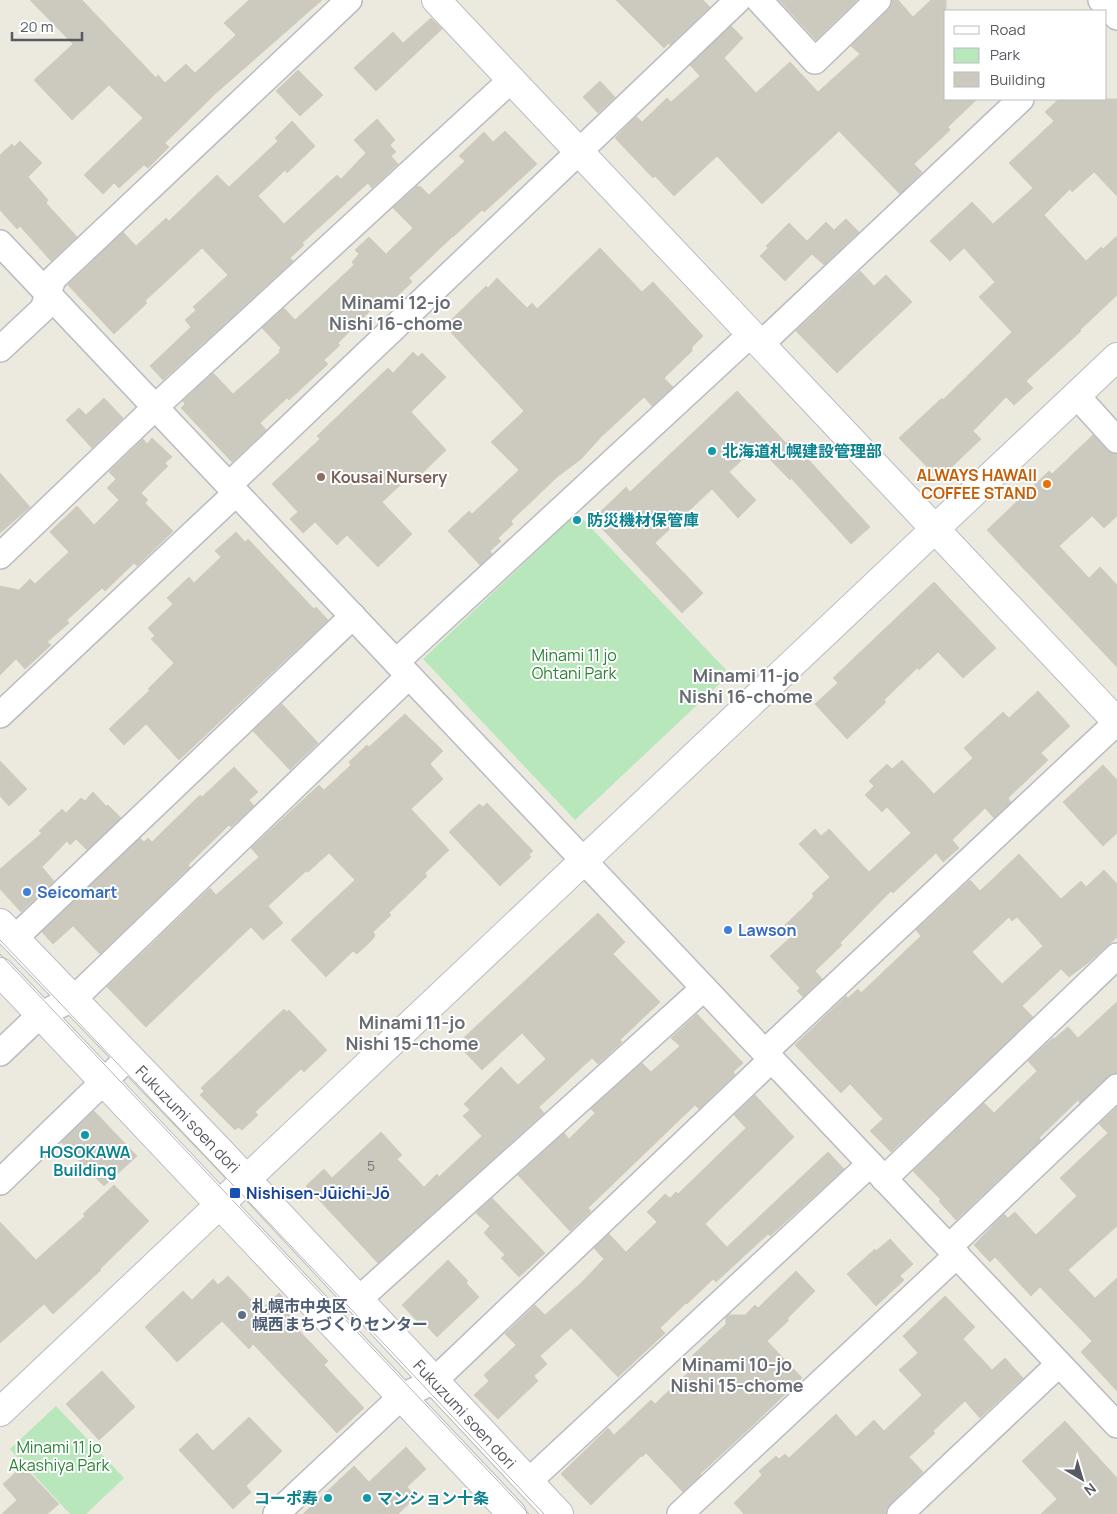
<svg xmlns="http://www.w3.org/2000/svg" width="1117" height="1514" font-family="Manrope,'Noto Sans JP',sans-serif">
  <style>
    .green { fill: #b7e7bb }
    .building { fill: #ccc9bf; stroke: #d1ccbc; fill-rule: evenodd }
    .lines { fill: none; stroke-linecap: round; stroke-linejoin: round }
    .street-casing { stroke: #b9bbc2; stroke-width: 28 }
    .secondary-casing { stroke: #b9bcc4; stroke-width: 30 }
    .street { stroke: #fff; stroke-width: 25 }
    .secondary { stroke: #fff; stroke-width: 28 }
    .tram { stroke: #b2b3b4; stroke-width: 1 }
    .culture-dot { fill: #0f9aa8; stroke: #fff; stroke-width: 2 }
    .education-dot { fill: #8d6e63; stroke: #fff; stroke-width: 2 }
    .food-dot { fill: #e8710a; stroke: #fff; stroke-width: 2 }
    .shop-dot { fill: #3f7fe0; stroke: #fff; stroke-width: 2 }
    .transit-dot { fill: #1a4fb4; stroke: #fff; stroke-width: 2 }
    .service-dot { fill: #5c6f8a; stroke: #fff; stroke-width: 2 }
    .labels { text-anchor: middle; dominant-baseline: central; stroke-width: 4; stroke-linejoin: round; paint-order: stroke }
    .number-label { font-size: 14px; fill: #747678 }
    .culture-label { font-size: 16px; font-weight: bold; fill: #0d838f; stroke: #fff; text-anchor: start }
    .food-label { font-size: 16px; font-weight: bold; fill: #c56008; stroke: #fff; text-anchor: end }
    .education-label { font-size: 16px; font-weight: bold; fill: #785e54; stroke: #fff; text-anchor: start }
    .park-label { font-size: 16px; fill: #2c8338; stroke: #fff }
    .shop-label { font-size: 16px; font-weight: bold; fill: #366cbe; stroke: #fff; text-anchor: start }
    .street-label { font-size: 16px; fill: #575a61; stroke: #fff }
    .transit-label { font-size: 16px; font-weight: bold; fill: #164399; stroke: #fff; text-anchor: start }
    .service-label { font-size: 16px; font-weight: bold; fill: #4e5e75; stroke: #fff; text-anchor: start }
    .neighbourhood-label { font-size: 18px; font-weight: bold; fill: #686c73; stroke: #fff }
  </style>
  <rect width="100%" height="100%" fill="#eceade"/>
  <!-- green -->
  <g class="green">
    <polygon points="577,513 730,674 575,820 423,659"/>
    <polygon points="56,1406 124,1478 86,1514 70,1514 10,1449"/>
  </g>
  <!-- building -->
  <g class="building">
    <polygon points="30,0 82,0 156,78 158,75 165,83 186,64 195,73 236,35 224,23 249,0 322,0 215,94 165,143 169,147 148,168 144,165 119,188 114,183 103,194 84,175 143,118 109,85 72,120 34,80 73,44"/>
    <polygon points="616,0 703,0 710,7 670,45 669,43 664,48"/>
    <polygon points="779,0 857,0 816,40"/>
    <polygon points="892,0 898,0 913,17 931,0 946,0 946,99 977,99 948,127 950,130 914,164 922,172 900,194 839,131 762,204 717,156 674,196 655,176 653,178 615,138 635,118 637,117 642,122 667,98 671,102 700,76 690,65 731,26 743,38 724,58 756,93 790,62 818,92 860,54 851,46 888,10 892,4"/>
    <polygon points="431,18 442,29 376,91 354,68 393,32 403,43"/>
    <polygon points="298,70 323,95 300,116 276,91"/>
    <polygon points="600,81 615,97 598,113 583,97"/>
    <polygon points="1059,99 1117,99 1117,196 1094,172 1072,192 1070,189 1044,215 1086,261 1101,247 1103,249 1117,236 1117,295 1080,330 1081,331 1026,381 1033,388 1014,405 1006,397 973,431 981,439 939,479 899,438 942,398 943,400 1012,332 979,297 995,282 964,248 950,261 930,241 972,202 993,224 1033,188 1009,163 1054,121 1045,112"/>
    <polygon points="377,119 395,140 390,145 396,152 391,156 398,164 372,188 368,183 302,243 304,245 290,258 293,261 163,380 150,366 191,327 185,320 196,310 193,307 228,275 202,248 145,301 147,303 114,334 68,285 123,232 136,246 166,218 169,221 217,175 229,187 278,141 275,138 292,121 315,146 287,173 285,170 258,196 284,224 337,175 341,179 366,153 354,140"/>
    <polygon points="505,131 537,164 484,212 482,210 453,237 453,236 409,278 412,282 392,301 386,295 338,343 340,345 324,360 328,364 289,400 287,398 260,423 266,430 232,462 181,408 185,404 183,401 213,373 233,394 280,352 279,350 281,348 262,328 284,308 295,320 354,265 352,262 359,254 355,250 369,237 386,254 413,228 393,208 417,186 419,187 420,186 429,195 465,161 459,156 484,132 493,142"/>
    <polygon points="20,141 42,163 28,177 48,200 46,203 77,237 51,261 20,226 17,229 0,210 0,155 12,144 14,147"/>
    <polygon points="846,219 859,232 824,265 812,254 785,281 760,256 768,248 766,246 789,223 807,241 826,222 834,230"/>
    <polygon points="600,248 642,292 653,282 703,336 692,347 692,351 664,378 673,387 652,406 644,397 601,437 581,459 557,477 511,521 513,524 498,538 501,541 490,551 492,554 480,565 448,531 469,511 472,514 519,470 491,442 524,411 445,326 486,286 488,288 497,278 527,308 532,303 537,309"/>
    <polygon points="860,271 874,286 886,275 912,302 837,373 796,331"/>
    <polygon points="413,352 418,357 422,353 446,377 411,412 446,450 414,481 410,476 382,502 412,534 378,567 347,535 337,545 315,522 303,533 290,519 298,512 272,484 320,439 317,436 388,368 393,373"/>
    <polygon points="737,391 786,443 789,440 807,458 870,527 851,544 791,478 790,480 757,446 729,472 756,500 738,518 712,489 655,543 703,593 682,613 593,519 626,487 630,492"/>
    <polygon points="104,398 123,418 92,448 66,420 79,408 86,415"/>
    <polygon points="1093,435 1107,450 1112,453 1117,454 1117,516 1104,528 1092,516 1059,546 1089,578 1100,567 1117,585 1117,667 987,530 1049,471 1052,474"/>
    <polygon points="152,438 172,457 165,463 168,466 141,493 148,500 145,503 173,531 137,566 134,563 105,591 102,588 67,620 69,623 47,642 51,645 25,669 16,659 0,675 0,586 19,590 30,579 35,584 69,552 50,532 77,506 94,525 119,500 107,488 116,479 109,472 143,439 147,444"/>
    <polygon points="0,473 30,507 0,533"/>
    <polygon points="236,532 245,542 248,539 314,609 316,607 328,620 179,760 146,724 124,745 109,729 150,690 148,689 174,663 151,639 155,636 148,628 173,604 167,598 189,577 194,583 221,557 215,551"/>
    <polygon points="934,582 996,648 963,678 938,652 919,670 917,668 884,700 886,702 847,739 815,704 838,683 833,678"/>
    <polygon points="1038,691 1070,726 1041,753 1048,760 1008,798 1011,802 994,818 985,808 952,840 959,848 943,862 936,853 893,893 891,891 840,943 842,945 815,971 822,979 803,997 797,991 800,988 770,956 792,936 783,927 810,901 814,896 812,894 830,877 799,844 815,829 821,836 829,829 869,872 911,833 887,807 882,812 865,795 874,786 869,781 887,764 892,769 902,760 934,794 973,758 964,748 1003,712 1009,718"/>
    <polygon points="282,704 318,743 290,770 253,731"/>
    <polygon points="405,714 443,751 430,764 443,779 411,809 449,850 425,873 427,876 389,913 391,915 373,932 375,935 373,939 357,954 353,951 326,977 291,940 355,880 329,853 308,872 306,871 268,906 283,923 263,940 251,927 146,1027 107,987 210,888 216,895 259,857 251,848 319,785 324,790 351,765 349,762 367,745 369,747"/>
    <polygon points="0,761 27,789 9,806 0,796"/>
    <polygon points="1103,765 1117,780 1117,833 1103,846 1063,802"/>
    <polygon points="234,767 258,792 249,800 254,806 231,827 229,825 188,865 190,867 100,954 73,926 53,944 42,932 140,838 144,842 148,838 152,842 200,795 202,797"/>
    <polygon points="93,792 106,806 108,805 121,818 87,850 76,839 70,845 67,841 42,867 54,881 21,912 0,889 0,869 42,833 39,831 62,809 66,813 81,798 85,801"/>
    <polygon points="487,803 533,851 529,854 531,857 500,886 449,832 479,804 483,807"/>
    <path d="M1019 854 1061 899 1081 881 1086 887 1104 870 1117 884V937L1089 962 1069 977 1061 969 1022 1006 1033 1017 891 1152 870 1131 883 1119 850 1084 841 1093 795 1045 846 996 848 998 858 989 861 993 921 936 916 930 970 880 980 891ZM1009 917 1012 921 1017 917 1043 946 1002 984 972 952Z"/>
    <polygon points="598,913 625,942 613,954 660,1002 620,1040 622,1042 598,1064 592,1058 539,1107 544,1113 378,1263 306,1186 324,1169 332,1178 381,1132 402,1155 397,1159 424,1187 437,1174 439,1177 482,1136 463,1116 470,1110 464,1104 501,1067 518,1085 546,1059 522,1033 482,1070 457,1044"/>
    <polygon points="1117,1002 1117,1073 1107,1077 1080,1103 1078,1100 1039,1138 1041,1140 956,1220 939,1201 941,1200 913,1171 984,1103 994,1113 1037,1071 1028,1061 1053,1038 1054,1039 1068,1027 1078,1038"/>
    <polygon points="284,1009 287,1012 289,1010 327,1050 304,1072 301,1069 255,1112 258,1115 242,1130 238,1127 235,1130 200,1095 204,1091 201,1088"/>
    <polygon points="697,1014 743,1063 733,1072 735,1074 699,1109 695,1105 588,1208 591,1211 570,1231 518,1175 564,1133 569,1139 595,1113 591,1109 642,1063 651,1072 680,1046 671,1038"/>
    <polygon points="755,1095 794,1137 705,1224 727,1247 828,1152 844,1169 770,1236 768,1234 716,1282 713,1279 687,1304 686,1303 660,1328 665,1333 618,1377 571,1328 540,1356 547,1364 534,1376 538,1381 498,1419 474,1395 489,1381 484,1375 516,1345 505,1334 535,1305 545,1315 580,1284 604,1259 594,1248 609,1234 626,1252 657,1222 647,1212 665,1194 670,1198 676,1192 678,1194 746,1128 734,1115"/>
    <polygon points="1117,1107 1117,1226 1068,1270 1095,1298 1117,1278 1117,1391 1081,1352 1092,1341 1040,1287 1031,1296 995,1257 990,1262 974,1245 1004,1214 1008,1218 1015,1212 1036,1235 1077,1196 1060,1178 1108,1133 1099,1124"/>
    <polygon points="94,1111 137,1156 104,1186 61,1142"/>
    <polygon points="114,1185 149,1221 100,1269 101,1270 53,1314 44,1304 0,1343 0,1222 36,1260 85,1216 83,1214"/>
    <polygon points="492,1198 545,1253 519,1277 501,1258 505,1255 484,1233 490,1226 476,1213"/>
    <polygon points="890,1239 913,1264 900,1276 904,1280 876,1306 847,1274 875,1249 876,1251"/>
    <polygon points="448,1260 468,1281 466,1283 479,1297 437,1337 423,1322 421,1325 402,1305"/>
    <polygon points="796,1271 815,1291 787,1319 789,1320 767,1341 802,1378 751,1427 700,1474 701,1475 683,1492 646,1453 642,1457 641,1456 591,1505 561,1474 608,1428 614,1435 651,1400 655,1404 698,1363 692,1356 726,1324 726,1317 729,1315 745,1315 755,1305 758,1308"/>
    <polygon points="228,1276 261,1310 279,1293 296,1311 288,1319 328,1361 324,1365 364,1408 337,1433 253,1344 249,1349 222,1321 177,1362 145,1327 183,1291 192,1300 213,1279 218,1285"/>
    <polygon points="945,1296 975,1327 963,1339 992,1370 1005,1358 1023,1378 980,1418 965,1401 933,1431 935,1433 909,1457 923,1472 890,1504 886,1509 886,1514 744,1514 734,1503 762,1475 759,1471 776,1456 779,1459 785,1454 789,1458 836,1414 856,1437 874,1420 884,1431 922,1395 899,1370 918,1353 903,1336"/>
    <polygon points="102,1371 135,1407 99,1440 66,1404"/>
    <polygon points="249,1417 282,1451 246,1486 251,1492 233,1509 179,1450 197,1433 213,1451"/>
    <polygon points="1065,1421 1117,1478 1117,1514 1041,1514 1057,1499 1022,1461"/>
    <polygon points="406,1447 426,1469 407,1487 416,1497 398,1514 303,1514 354,1466 369,1482"/>
    <polygon points="23,1466 59,1504 47,1514 2,1514 17,1500 3,1484"/>
  </g>
  <g class="lines">
    <!-- street casing -->
    <g class="street-casing">
      <g id="street">
        <polyline points="759,0 815,61 878,0"/>
        <polyline points="1101,0 1117,17"/>
        <polyline points="0,243 1117,1425"/>
        <polyline points="761,344 1021,99"/>
        <polyline points="0,349 43,309 53,279 349,0"/>
        <polyline points="1076,395 1117,440"/>
        <polyline points="229,485 738,0"/>
        <polyline points="0,556 165,398 511,80"/>
        <polyline points="396,662 751,334"/>
        <polyline points="0,715 236,493"/>
        <polyline points="15,938 353,616"/>
        <polyline points="765,1052 1117,722"/>
        <polyline points="0,1053 40,1015 72,999 84,989 409,676"/>
        <polyline points="884,1179 1117,956"/>
        <polyline points="0,1182 129,1057"/>
        <polyline points="949,1247 1117,1087"/>
        <polyline points="358,1300 704,988"/>
        <polyline points="528,1482 870,1164"/>
        <polyline points="276,1514 401,1397 434,1381 771,1060"/>
        <polyline points="680,1514 957,1255"/>
        <polyline points="900,1514 1059,1364"/>
      </g>
    </g>
    <!-- secondary casing -->
    <g class="secondary-casing">
      <g id="secondary">
        <polyline points="436,0 1117,722"/>
        <polyline points="0,923 219,1150 559,1514"/>
        <polyline points="0,972 512,1514"/>
        <polyline points="0,1412 1117,357"/>
      </g>
    </g>
    <!-- street -->
    <use href="#street" class="street"/>
    <!-- secondary -->
    <use href="#secondary" class="secondary"/>
    <!-- tram -->
    <g class="tram">
      <polyline points="0,940 387,1347 544,1514"/>
      <polyline points="0,954 529,1514"/>
    </g>
  </g>
  <!-- markers -->
  <g class="culture-dot">
    <circle cx="712" cy="451" r="5"/>
    <circle cx="577" cy="520" r="5"/>
    <circle cx="85" cy="1135" r="5"/>
    <circle cx="328" cy="1498" r="5"/>
    <circle cx="367" cy="1498" r="5"/>
  </g>
  <circle class="education-dot" cx="321" cy="477" r="5"/>
  <circle class="food-dot" cx="1047" cy="484" r="5"/>
  <g class="shop-dot">
    <circle cx="27" cy="892" r="5"/>
    <circle cx="728" cy="930" r="5"/>
  </g>
  <rect class="transit-dot" x="229" y="1187" width="12" height="12" rx="2.5"/>
  <circle class="service-dot" cx="242" cy="1315" r="5"/>
  <g class="labels">
    <!-- number labels -->
    <g class="number-label">
      <text x="371" y="1165">5</text>
    </g>
    <!-- culture labels -->
    <g class="culture-label">
      <text x="722" y="451">北海道札幌建設管理部</text>
      <text x="587" y="520">防災機材保管庫</text>
      <text x="85" y="1152" text-anchor="middle">HOSOKAWA<tspan x="85" dy="18">Building</tspan></text>
      <text x="318" y="1498" text-anchor="end">コーポ寿</text>
      <text x="377" y="1498">マンション十条</text>
    </g>
    <!-- food labels -->
    <g class="food-label">
      <text x="1037" y="475">ALWAYS HAWAII<tspan x="1037" dy="18">COFFEE STAND</tspan></text>
    </g>
    <!-- education labels -->
    <g class="education-label">
      <text x="331" y="477">Kousai Nursery</text>
    </g>
    <!-- park labels -->
    <g class="park-label">
      <text x="574" y="655">Minami 11 jo<tspan x="574" dy="18">Ohtani Park</tspan></text>
      <text x="59" y="1447">Minami 11 jo<tspan x="59" dy="18">Akashiya Park</tspan></text>
    </g>
    <!-- shop labels -->
    <g class="shop-label">
      <text x="37" y="892">Seicomart</text>
      <text x="738" y="930">Lawson</text>
    </g>
    <!-- street labels -->
    <g class="street-label">
      <text transform="translate(188 1119) rotate(46)">Fukuzumi soen dori</text>
      <text transform="translate(465 1414) rotate(47)">Fukuzumi soen dori</text>
    </g>
    <!-- transit labels -->
    <g class="transit-label">
      <text x="246" y="1193">Nishisen-Jūichi-Jō</text>
    </g>
    <!-- service labels -->
    <g class="service-label">
      <text x="252" y="1306">札幌市中央区<tspan x="252" dy="18">幌西まちづくりセンター</tspan></text>
    </g>
    <!-- neighbourhood labels -->
    <g class="neighbourhood-label">
      <text x="396" y="302">Minami 12-jo<tspan x="396" dy="21">Nishi 16-chome</tspan></text>
      <text x="746" y="675">Minami 11-jo<tspan x="746" dy="21">Nishi 16-chome</tspan></text>
      <text x="412" y="1022">Minami 11-jo<tspan x="412" dy="21">Nishi 15-chome</tspan></text>
      <text x="737" y="1364">Minami 10-jo<tspan x="737" dy="21">Nishi 15-chome</tspan></text>
    </g>
  </g>
  <!-- legend -->
  <rect x="944" y="10" width="162" height="90" fill="#ffffff" stroke="#bcbdc0"/>
  <rect x="954" y="26" width="25" height="8" fill="#ffffff" stroke="#bcbdc0"/>
  <text x="990" y="35" font-size="15" fill="#575a61">Road</text>
  <rect x="954" y="48" width="25" height="15" fill="#b7e7bb" stroke="#bcbdc0"/>
  <text x="990" y="60" font-size="15" fill="#575a61">Park</text>
  <rect x="954" y="72" width="25" height="15" fill="#ccc9bf" stroke="#bcbdc0"/>
  <text x="990" y="85" font-size="15" fill="#575a61">Building</text>
  <!-- north arrow -->
  <g transform="translate(1082 1479) rotate(142)" stroke="#ffffff" stroke-width="4" paint-order="stroke">
  <path d="M0-4L9 19L0 12L-9 19Z" fill="#575a61"/>
  <text y="-8" font-size="14" font-weight="bold" text-anchor="middle" fill="#575a61">N</text>
  </g>
  <!-- scale -->
  <path d="M12 32v8h70v-8" fill="none" stroke="#575a61" stroke-width="2.5"/>
  <text x="20" y="32" font-size="15" fill="#575a61" stroke="#ffffff" stroke-width="4" paint-order="stroke">20 m</text>
</svg>
